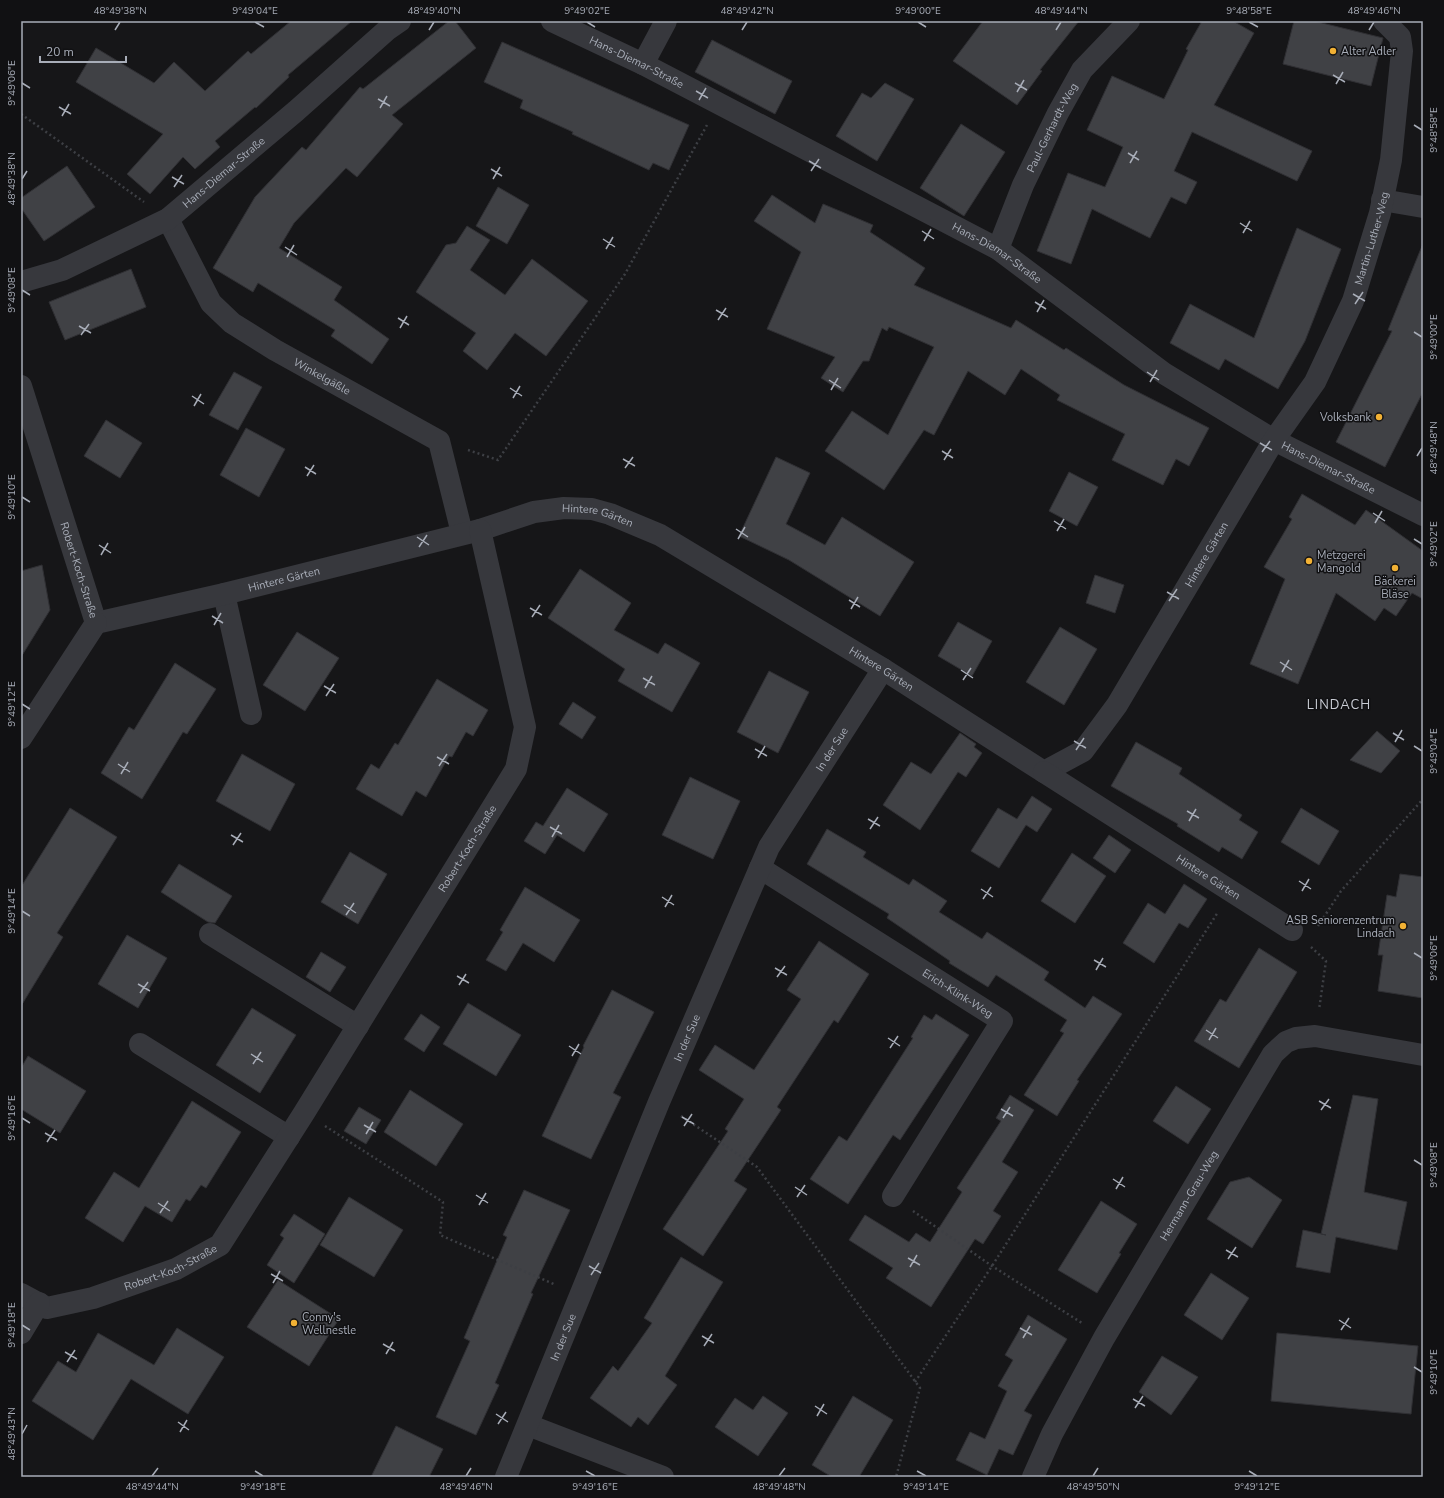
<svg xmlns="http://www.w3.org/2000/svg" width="1444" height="1498" font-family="'Nunito Sans',sans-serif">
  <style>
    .building { fill: #404145; stroke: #303034 }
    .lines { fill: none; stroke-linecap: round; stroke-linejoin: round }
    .path { stroke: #3d3f44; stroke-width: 2.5; stroke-dasharray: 2 3; stroke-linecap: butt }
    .minor { stroke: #37383d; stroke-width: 22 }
    .ticks { fill: none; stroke: #a8adb8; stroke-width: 1.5 }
    .poi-dot { fill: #f2b134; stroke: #111113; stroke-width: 1.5 }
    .labels { text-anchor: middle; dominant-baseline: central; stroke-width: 3; stroke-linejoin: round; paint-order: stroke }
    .poi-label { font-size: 11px; fill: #a8adb8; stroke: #111113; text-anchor: start }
    .street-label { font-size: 11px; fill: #a8adb8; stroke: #111113 }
    .quarter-label { font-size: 13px; letter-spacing: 1px; fill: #c9ccd4; stroke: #111113 }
    .neatline { fill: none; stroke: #a8adb8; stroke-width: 1.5 }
    .ticks-label { font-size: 10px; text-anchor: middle; fill: #a8adb8 }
  </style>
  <rect width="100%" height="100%" fill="#161618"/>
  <!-- building -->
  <g class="building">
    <polygon points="291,21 352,21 288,75 289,77 256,108 255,107 215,141 220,147 195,169 183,157 150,194 127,174 163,134 76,82 96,48 154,83 174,62 205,91 248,51 251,54"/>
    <polygon points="449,21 455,21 476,48 392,115 403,124 357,177 346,168 294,223 279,248 342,287 334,300 389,339 372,364 331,336 335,330 258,283 253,292 213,268 255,197 302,147 306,150 360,87 363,89"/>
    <polygon points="983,21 1079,21 1040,70 1042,71 1017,105 953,61"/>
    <polygon points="1202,21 1233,21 1254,33 1214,105 1312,151 1297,181 1192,132 1174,171 1197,182 1186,204 1171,197 1150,238 1092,209 1071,264 1037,251 1068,173 1105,187 1123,147 1087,130 1112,76 1164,99 1188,50 1186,49"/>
    <polygon points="1294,21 1314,21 1383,38 1371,86 1283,64"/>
    <polygon points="712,40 792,81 775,114 695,72"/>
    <polygon points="502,42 689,125 669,170 653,163 649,170 572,134 573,132 520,108 523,100 484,82"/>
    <polygon points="885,83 914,99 877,161 836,136 862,93 871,98"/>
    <polygon points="961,124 1005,152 964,216 920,188"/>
    <polygon points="67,166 95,207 44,241 21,208 21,198"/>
    <polygon points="498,187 529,205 507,244 476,226"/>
    <polygon points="772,195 815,223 823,204 873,225 870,232 925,268 914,285 1011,328 1016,320 1064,350 1066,348 1124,385 1209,428 1189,466 1176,459 1163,485 1112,460 1125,434 1057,400 1060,395 1021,369 1005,395 968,371 934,435 924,430 884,490 825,451 852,411 888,435 934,347 889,327 887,331 882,328 869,361 863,361 843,392 821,378 835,357 767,329 801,252 754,221"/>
    <polygon points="467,226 490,240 470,270 505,295 532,259 588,301 546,356 515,333 487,370 463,351 476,333 416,292 446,245 456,243"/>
    <polygon points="1297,228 1341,249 1305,341 1278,389 1225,359 1219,370 1170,343 1190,304 1254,338"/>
    <polygon points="1422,246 1423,246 1423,392 1385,467 1336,442 1392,331 1388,330"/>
    <polygon points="131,269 146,307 65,340 49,302"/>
    <polygon points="234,372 262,387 238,430 209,415"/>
    <polygon points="106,420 142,443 120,478 84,456"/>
    <polygon points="246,428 285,449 259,497 220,475"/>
    <polygon points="776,457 810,473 786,524 825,545 842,517 914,562 880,616 789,560 739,536"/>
    <polygon points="1069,472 1098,487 1077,526 1049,511"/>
    <polygon points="1302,494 1355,525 1366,510 1423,551 1423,599 1412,593 1396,616 1384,608 1375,621 1336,593 1298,684 1250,664 1285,579 1264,567 1292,519 1289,517"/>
    <polygon points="42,565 50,610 21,657 21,571"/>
    <polygon points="580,569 631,603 614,630 658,654 665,643 700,663 672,712 618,681 625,669 548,618"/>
    <polygon points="1095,575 1124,585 1115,613 1086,603"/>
    <polygon points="958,622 992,641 972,676 938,656"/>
    <polygon points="1060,627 1097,649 1064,705 1026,682"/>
    <polygon points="297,632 339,658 305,711 263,685"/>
    <polygon points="175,663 216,689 187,734 183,732 142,799 101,773 129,727 134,730"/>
    <polygon points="769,671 809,692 778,753 737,732"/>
    <polygon points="437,679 488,710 473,736 466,732 452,757 449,756 426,797 416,791 402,816 356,789 371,764 379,769 395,743 398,745"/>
    <polygon points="573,702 596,717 582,739 559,724"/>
    <polygon points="1377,731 1400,751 1381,773 1350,760"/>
    <polygon points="960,733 976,744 974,747 982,753 966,777 958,772 920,830 883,805 911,762 931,774"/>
    <polygon points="1136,742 1182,768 1179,774 1242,815 1239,820 1258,832 1242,859 1222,847 1219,852 1177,826 1178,824 1111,786"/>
    <polygon points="242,754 295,784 270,831 216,801"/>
    <polygon points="690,777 740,801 713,859 662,835"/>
    <polygon points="567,788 608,814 584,852 557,835 545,854 524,841 536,822 543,826"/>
    <polygon points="1032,796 1052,809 1037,832 1026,825 999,868 971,851 998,808 1017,819"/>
    <polygon points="70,808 117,837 57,933 63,937 21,1006 21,887"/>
    <polygon points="1301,808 1339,831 1319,865 1281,842"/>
    <polygon points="827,829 866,852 863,857 909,885 913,879 947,901 939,912 982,939 987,932 1049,972 1044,980 1085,1008 1093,996 1122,1014 1077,1080 1079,1081 1057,1116 1024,1095 1064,1033 1060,1031 1067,1020 996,975 988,987 949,963 950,961 887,918 889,914 807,864"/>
    <polygon points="1109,835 1131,850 1115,873 1093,858"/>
    <polygon points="350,852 387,874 358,924 321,902"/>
    <polygon points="1072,853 1106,876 1075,923 1041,901"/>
    <polygon points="179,864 232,896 215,923 208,922 161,892"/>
    <polygon points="1400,874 1423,877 1423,998 1378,991 1383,955 1378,955 1387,895 1396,897"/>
    <polygon points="1184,884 1207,899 1188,928 1179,923 1154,963 1123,943 1148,903 1165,914"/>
    <polygon points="525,887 580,920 554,962 523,943 506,971 486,960 503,932 500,930"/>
    <polygon points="127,935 167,958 138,1008 98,984"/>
    <polygon points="819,941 869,974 838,1023 834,1020 777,1107 781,1110 734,1181 747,1189 703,1256 663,1229 728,1131 725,1129 744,1099 699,1070 715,1045 754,1070 801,999 787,990"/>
    <polygon points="1259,948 1297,972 1239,1068 1194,1041 1220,999 1226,1002"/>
    <polygon points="321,952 346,967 330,992 306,977"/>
    <polygon points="612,990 654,1012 613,1093 621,1097 591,1159 542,1136 584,1047 583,1046"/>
    <polygon points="468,1003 521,1035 496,1076 443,1044"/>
    <polygon points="252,1008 296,1035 260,1093 216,1065"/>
    <polygon points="421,1014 440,1027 424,1052 404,1039"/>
    <polygon points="936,1014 969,1035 900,1140 893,1135 848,1204 810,1179 839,1136 847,1141 913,1038 911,1037 924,1015 932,1020"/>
    <polygon points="28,1056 86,1091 60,1133 21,1109 21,1068"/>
    <polygon points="1176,1086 1211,1109 1188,1144 1153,1121"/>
    <polygon points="410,1090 463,1124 436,1166 384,1132"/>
    <polygon points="1010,1095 1034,1110 1002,1162 1018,1172 993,1211 1001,1216 983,1244 975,1239 931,1307 886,1278 893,1268 849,1240 865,1215 909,1242 916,1233 930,1242 962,1192 957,1188 1001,1121 996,1118"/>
    <polygon points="1353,1095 1378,1099 1364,1192 1407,1202 1397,1250 1336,1237 1330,1273 1296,1267 1303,1230 1326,1235 1321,1234"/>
    <polygon points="192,1101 241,1132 206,1188 201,1185 190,1201 186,1199 172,1222 145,1206 123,1242 85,1218 114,1172 139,1188"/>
    <polygon points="359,1107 381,1120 366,1144 344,1131"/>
    <polygon points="1249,1177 1282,1200 1252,1248 1207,1219 1230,1182"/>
    <polygon points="524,1190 570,1210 531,1293 533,1294 495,1383 499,1385 476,1435 436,1417 470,1341 464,1338 507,1237 503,1235"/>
    <polygon points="349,1197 403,1230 374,1277 320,1245"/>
    <polygon points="1101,1201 1137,1224 1119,1253 1121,1254 1097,1293 1058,1270"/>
    <polygon points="294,1214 325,1234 294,1283 267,1265 284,1238 280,1235"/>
    <polygon points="681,1257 723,1282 665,1376 677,1385 648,1425 638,1417 631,1427 590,1398 613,1366 618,1371 652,1323 644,1318"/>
    <polygon points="1211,1273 1249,1298 1222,1340 1184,1315"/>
    <polygon points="278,1280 339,1319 309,1366 247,1327"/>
    <polygon points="1028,1315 1067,1339 1024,1411 1032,1415 1013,1455 999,1449 987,1475 956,1460 970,1432 985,1439 1007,1391 998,1386 1013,1360 1005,1355"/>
    <polygon points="177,1328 224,1357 188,1414 131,1379 93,1440 32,1401 58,1361 76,1372 98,1333 154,1365"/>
    <polygon points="1277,1333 1418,1346 1411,1414 1271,1401"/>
    <polygon points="1162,1356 1198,1377 1171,1415 1139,1392"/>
    <polygon points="763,1396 788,1413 758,1456 715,1427 735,1398 753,1410"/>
    <polygon points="853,1396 893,1420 859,1477 832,1477 812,1465"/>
    <polygon points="396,1426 443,1449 429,1477 371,1477"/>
  </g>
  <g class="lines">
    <!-- path -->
    <g class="path">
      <polyline points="21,114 144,202"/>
      <polyline points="468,450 498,460 625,274 707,125"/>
      <polyline points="1318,926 1341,891 1423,799"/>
      <polyline points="1311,947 1326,961 1319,1010"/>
      <polyline points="681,1116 757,1167 920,1388 896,1477"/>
      <polyline points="325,1126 443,1202 440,1235 556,1285"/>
      <polyline points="913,1211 992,1266 1082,1323"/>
      <polyline points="915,1382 992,1266 1218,912"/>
    </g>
    <!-- minor -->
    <g class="minor">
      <path id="s1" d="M552 21 643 64 998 249 1165 374 1274 440 1423 515"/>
      <polyline points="643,64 666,21"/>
      <polyline points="1382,200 1423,207"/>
      <path id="s2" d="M168 219 211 303 232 323 275 350 439 441 462 533"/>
      <path id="s3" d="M998 249 1023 185 1058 113 1082 70 1129 21"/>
      <path id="s4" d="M21 282 62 270 168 219 296 111 387 30 400 21"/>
      <path id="s5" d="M21 386 96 623"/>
      <polyline points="224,594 251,714"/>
      <path id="s6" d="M96 623 224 594 480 530 534 512 564 508 592 509 610 514 660 535 883 669 1044 772 1083 751 1117 705 1274 440 1315 382 1353 301 1380 213 1391 160 1402 51 1400 37 1384 21"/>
      <polyline points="21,738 96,623"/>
      <path id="s7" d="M1044 772 1292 930"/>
      <path id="s8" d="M760 868 1002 1021 893 1196"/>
      <polyline points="210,934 358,1026"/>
      <polyline points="140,1044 289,1137"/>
      <path id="s9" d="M21 1294 47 1308 93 1298 176 1269 220 1245 304 1113 516 769 525 727 480 530"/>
      <polyline points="21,1333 39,1303"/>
      <polyline points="528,1425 663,1477"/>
      <path id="s10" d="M506 1477 659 1102 769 847 883 669"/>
      <path id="s11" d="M1033 1477 1052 1434 1104 1338 1273 1054 1286 1042 1296 1038 1315 1036 1423 1055"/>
    </g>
  </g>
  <!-- ticks -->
  <path class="ticks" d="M255 22 264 27M587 22 595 27M918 22 926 27M1249 22 1258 27M115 30 120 22M429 30 434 22M742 30 747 22M1056 30 1061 22M1369 30 1374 22M1333 75 1345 82M22 83 30 88M1015 83 1027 90M1336 84 1343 72M696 91 708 98M1017 92 1024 80M378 99 390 106M699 100 706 88M59 107 71 114M380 108 387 96M62 116 69 104M1414 125 1422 130M1128 153 1139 160M809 161 821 168M1130 163 1137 151M491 169 502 176M811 171 819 159M172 177 184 184M22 179 27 171M493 179 500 167M174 187 182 175M1240 223 1252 231M922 231 934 239M1243 233 1250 221M603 239 615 247M924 241 931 229M285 247 297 255M606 249 613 237M287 257 294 245M22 290 30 295M1353 294 1365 301M1035 302 1046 309M1355 304 1363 292M716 310 728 317M1037 312 1044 300M398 318 409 325M718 320 726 308M79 326 91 333M400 328 407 316M1414 332 1422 337M81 335 89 324M1147 372 1159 380M829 380 841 388M1150 382 1157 370M510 388 522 396M831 390 838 378M192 396 204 404M513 398 520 386M194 406 201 394M1260 443 1272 450M942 451 953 458M1262 452 1270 441M1417 456 1422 448M623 459 635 466M944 460 951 449M305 467 316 474M625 468 633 457M307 476 314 465M22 497 30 502M1373 513 1385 521M1054 521 1066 529M1375 523 1382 511M736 529 748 537M1057 531 1064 519M417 537 429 545M738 539 745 527M1414 539 1422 544M99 545 111 553M419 547 427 535M101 555 108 543M1167 592 1179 599M849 600 860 607M1169 601 1177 589M530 608 542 615M851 609 858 597M212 616 223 623M532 617 540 605M214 625 221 613M1280 662 1292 670M961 670 973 678M1282 672 1289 660M643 678 655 685M963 680 971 668M324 686 336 693M645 688 652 676M326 696 334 684M22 704 30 709M1393 733 1404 740M1074 741 1086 748M1395 742 1402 730M1414 746 1422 751M755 749 767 756M1076 750 1084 738M437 757 449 764M758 758 765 746M118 764 130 772M439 766 447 754M121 774 128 762M1187 811 1199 818M868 819 880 826M1189 821 1196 809M550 827 562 834M870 829 878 817M231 835 243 842M552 837 559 825M233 845 241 833M1299 881 1311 889M981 889 993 897M1302 891 1309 879M662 897 674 905M983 899 991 887M344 905 356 913M665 907 672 895M22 911 30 916M346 915 354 903M1414 953 1422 958M1094 960 1106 967M775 968 787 975M1096 970 1103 958M457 976 469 983M777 977 785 966M138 984 150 991M459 985 466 974M140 993 148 982M1206 1030 1218 1038M888 1038 900 1046M1209 1040 1216 1028M569 1046 581 1054M890 1048 898 1036M251 1054 263 1062M572 1056 579 1044M253 1064 261 1052M1319 1101 1331 1108M1001 1109 1013 1116M1321 1110 1329 1099M682 1117 694 1124M22 1118 30 1123M1003 1118 1010 1107M364 1125 376 1132M684 1126 692 1114M45 1133 57 1140M366 1134 373 1122M47 1142 55 1130M1414 1160 1422 1165M1113 1179 1125 1187M795 1187 807 1195M1116 1189 1123 1177M476 1195 488 1203M797 1197 805 1185M158 1203 170 1211M479 1205 486 1193M160 1213 168 1201M1226 1250 1238 1257M908 1258 920 1265M1228 1259 1236 1247M589 1266 601 1273M910 1267 917 1255M271 1274 283 1281M591 1275 599 1263M273 1283 280 1271M1339 1320 1351 1328M22 1325 30 1330M1020 1328 1032 1335M1341 1330 1349 1318M702 1336 714 1343M1023 1338 1030 1326M383 1344 395 1351M704 1346 712 1334M65 1352 77 1359M386 1354 393 1342M67 1362 75 1350M1414 1367 1422 1372M1133 1399 1145 1406M815 1406 827 1414M1135 1408 1143 1396M496 1414 508 1422M817 1416 824 1404M178 1422 189 1430M498 1424 506 1412M180 1432 187 1420M22 1434 27 1425M255 1471 263 1476M586 1471 595 1476M917 1471 926 1476M1249 1471 1257 1476M152 1476 158 1468M466 1476 471 1468M779 1476 785 1468M1093 1476 1098 1468"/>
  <!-- markers -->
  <g class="poi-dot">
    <circle cx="1333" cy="51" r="4"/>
    <circle cx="1379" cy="417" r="4"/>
    <circle cx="1309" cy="561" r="4"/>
    <circle cx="1395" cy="568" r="4"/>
    <circle cx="1403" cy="926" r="4"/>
    <circle cx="294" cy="1323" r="4"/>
  </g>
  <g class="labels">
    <!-- poi labels -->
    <g class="poi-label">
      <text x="1341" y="51">Alter Adler</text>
      <text x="1371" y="417" text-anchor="end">Volksbank</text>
      <text x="1317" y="555">Metzgerei<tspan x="1317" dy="13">Mangold</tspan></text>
      <text x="1395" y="581" text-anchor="middle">Bäckerei<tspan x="1395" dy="13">Bläse</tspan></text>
      <text x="1395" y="920" text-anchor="end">ASB Seniorenzentrum<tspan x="1395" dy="13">Lindach</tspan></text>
      <text x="302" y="1317">Conny's<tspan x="302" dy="13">Wellnestle</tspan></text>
    </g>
    <!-- street labels -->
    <g class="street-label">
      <text stroke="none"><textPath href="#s1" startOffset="94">Hans-Diemar-Straße</textPath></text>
      <text stroke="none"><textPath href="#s3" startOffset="133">Paul-Gerhardt-Weg</textPath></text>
      <text stroke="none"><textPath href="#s4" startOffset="233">Hans-Diemar-Straße</textPath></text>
      <text stroke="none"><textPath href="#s6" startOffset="1670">Martin-Luther-Weg</textPath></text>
      <text stroke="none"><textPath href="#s1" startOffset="502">Hans-Diemar-Straße</textPath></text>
      <text stroke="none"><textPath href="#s2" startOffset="228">Winkelgäßle</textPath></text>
      <text stroke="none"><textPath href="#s1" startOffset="898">Hans-Diemar-Straße</textPath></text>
      <text stroke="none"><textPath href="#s6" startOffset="517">Hintere Gärten</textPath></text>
      <text stroke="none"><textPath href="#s6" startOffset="1311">Hintere Gärten</textPath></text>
      <text stroke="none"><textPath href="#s5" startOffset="193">Robert-Koch-Straße</textPath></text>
      <text stroke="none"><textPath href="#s6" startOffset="193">Hintere Gärten</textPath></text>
      <text stroke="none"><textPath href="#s6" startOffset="842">Hintere Gärten</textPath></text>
      <text stroke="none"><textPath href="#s10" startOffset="799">In der Sue</textPath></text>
      <text stroke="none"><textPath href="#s9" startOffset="682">Robert-Koch-Straße</textPath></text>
      <text stroke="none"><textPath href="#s7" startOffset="195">Hintere Gärten</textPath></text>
      <text stroke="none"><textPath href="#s8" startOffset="234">Erich-Klink-Weg</textPath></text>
      <text stroke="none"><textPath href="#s10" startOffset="475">In der Sue</textPath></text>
      <text stroke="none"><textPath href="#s11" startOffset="322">Hermann-Grau-Weg</textPath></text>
      <text stroke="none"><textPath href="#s9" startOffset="160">Robert-Koch-Straße</textPath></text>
      <text stroke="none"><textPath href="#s10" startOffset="151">In der Sue</textPath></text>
    </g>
    <!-- quarter labels -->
    <g class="quarter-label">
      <text x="1339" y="705">LINDACH</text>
    </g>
  </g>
  <!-- border -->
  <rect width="1444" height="1498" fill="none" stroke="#111113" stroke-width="44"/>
  <!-- scale -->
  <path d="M40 56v6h86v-6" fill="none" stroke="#a8adb8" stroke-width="2"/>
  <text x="46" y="56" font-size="12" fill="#a8adb8" stroke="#111113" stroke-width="3" paint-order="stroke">20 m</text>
  <rect x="22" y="22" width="1400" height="1454" class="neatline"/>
  <g class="ticks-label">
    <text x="120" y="14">48°49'38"N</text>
    <text x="255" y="14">9°49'04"E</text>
    <text x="434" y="14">48°49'40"N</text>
    <text x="587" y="14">9°49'02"E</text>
    <text x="747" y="14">48°49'42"N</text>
    <text x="918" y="14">9°49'00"E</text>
    <text x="1061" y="14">48°49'44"N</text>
    <text x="1249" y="14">9°48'58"E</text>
    <text x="1374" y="14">48°49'46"N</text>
    <text transform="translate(11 83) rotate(-90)" y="4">9°49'06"E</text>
    <text transform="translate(1433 130) rotate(-90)" y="4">9°48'58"E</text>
    <text transform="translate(11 179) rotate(-90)" y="4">48°49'38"N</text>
    <text transform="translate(11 290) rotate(-90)" y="4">9°49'08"E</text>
    <text transform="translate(1433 337) rotate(-90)" y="4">9°49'00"E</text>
    <text transform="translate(1433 448) rotate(-90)" y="4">48°49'48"N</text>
    <text transform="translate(11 497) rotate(-90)" y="4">9°49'10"E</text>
    <text transform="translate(1433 544) rotate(-90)" y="4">9°49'02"E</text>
    <text transform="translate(11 704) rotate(-90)" y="4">9°49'12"E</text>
    <text transform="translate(1433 751) rotate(-90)" y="4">9°49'04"E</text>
    <text transform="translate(11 911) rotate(-90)" y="4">9°49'14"E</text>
    <text transform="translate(1433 958) rotate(-90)" y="4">9°49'06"E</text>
    <text transform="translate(11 1118) rotate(-90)" y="4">9°49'16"E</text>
    <text transform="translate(1433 1165) rotate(-90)" y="4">9°49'08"E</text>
    <text transform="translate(11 1325) rotate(-90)" y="4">9°49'18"E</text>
    <text transform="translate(1433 1372) rotate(-90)" y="4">9°49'10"E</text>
    <text transform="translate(11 1434) rotate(-90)" y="4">48°49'43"N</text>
    <text x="152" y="1490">48°49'44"N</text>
    <text x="263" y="1490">9°49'18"E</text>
    <text x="466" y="1490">48°49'46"N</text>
    <text x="595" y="1490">9°49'16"E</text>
    <text x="779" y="1490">48°49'48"N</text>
    <text x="926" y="1490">9°49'14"E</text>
    <text x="1093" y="1490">48°49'50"N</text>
    <text x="1257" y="1490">9°49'12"E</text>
  </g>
</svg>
